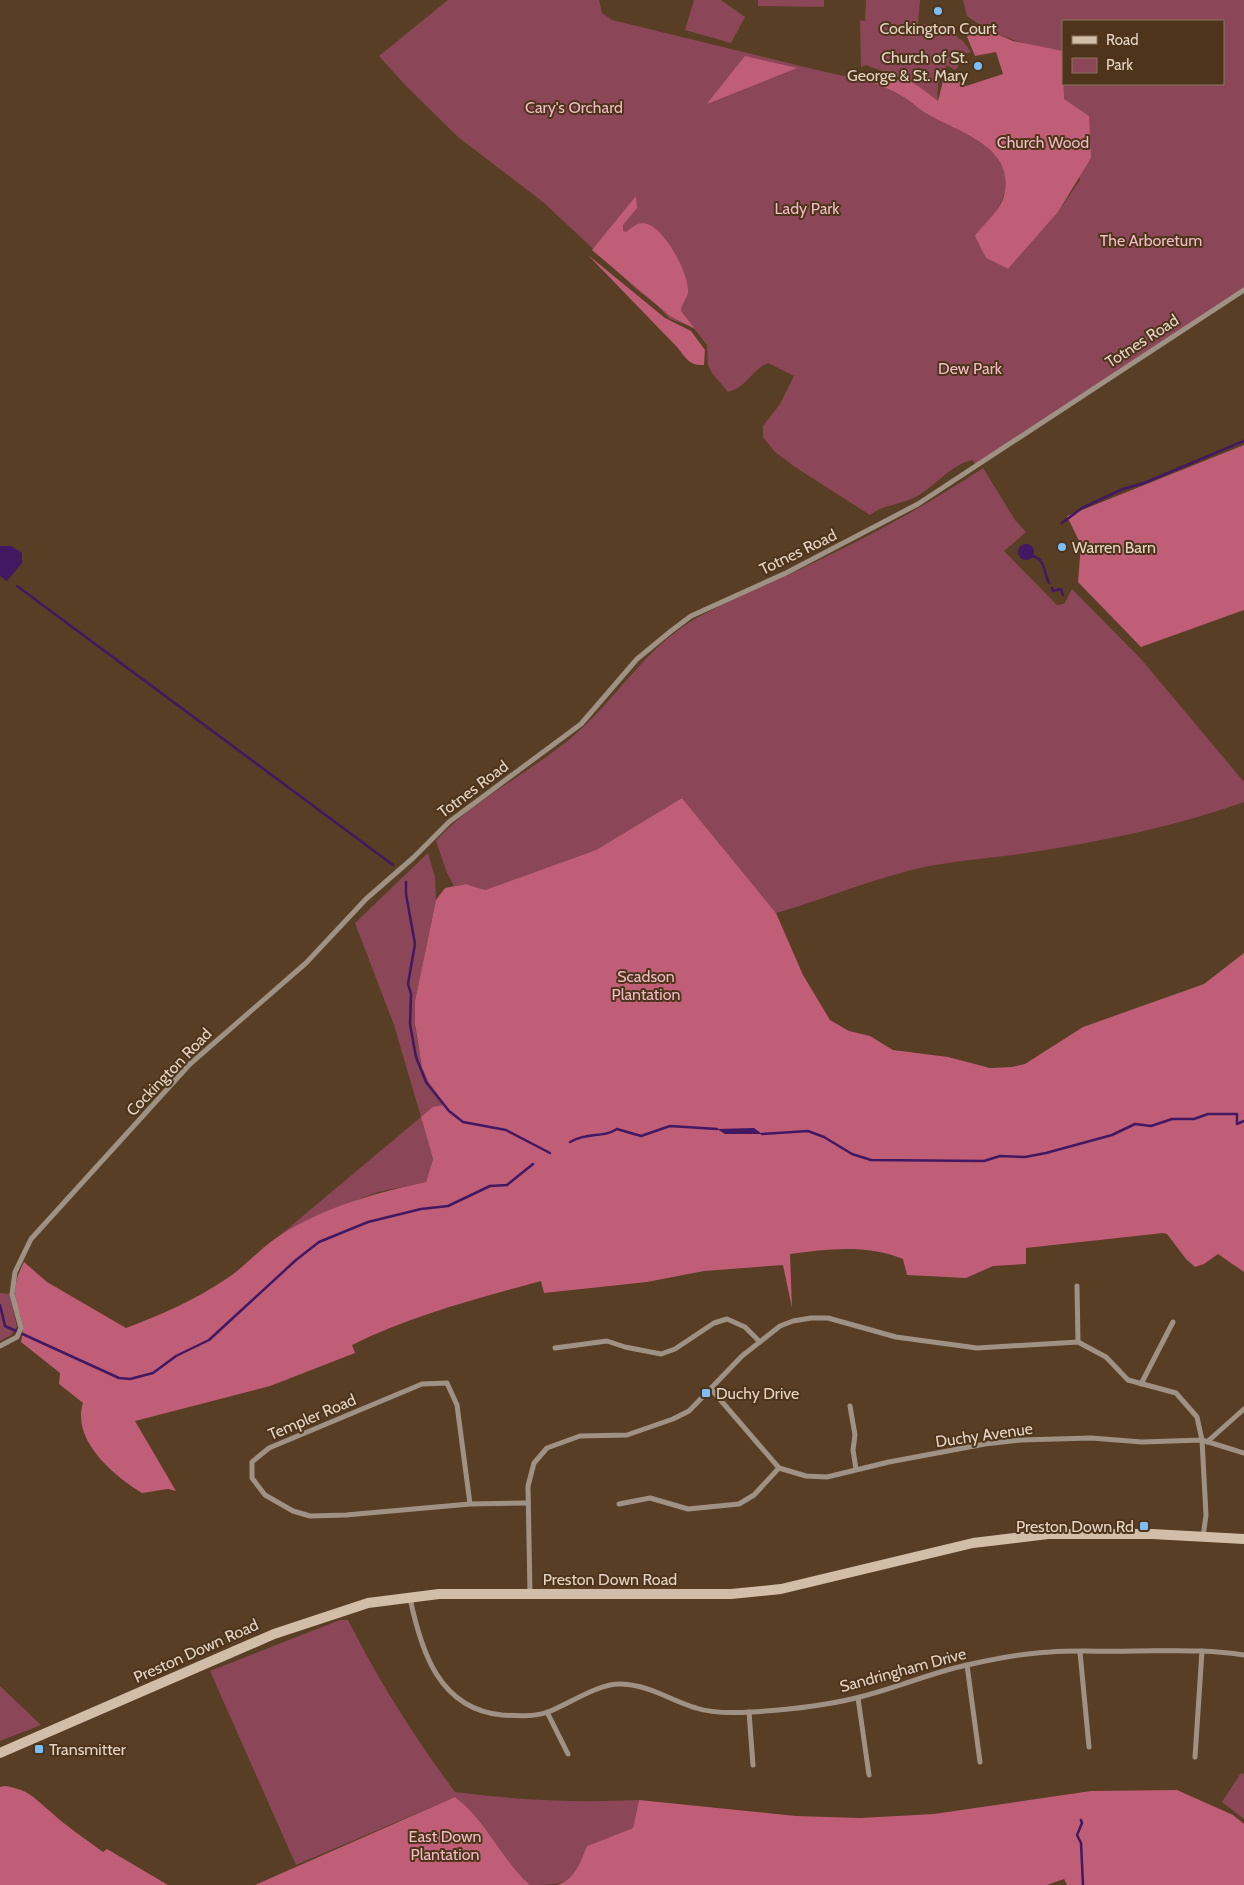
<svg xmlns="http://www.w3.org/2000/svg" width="1244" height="1885" font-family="Cabin,sans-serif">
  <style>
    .green { fill: #8b4757 }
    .forest { fill: #bf5e76 }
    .water { fill: #421863 }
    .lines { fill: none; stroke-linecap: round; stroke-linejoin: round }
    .stream { stroke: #421863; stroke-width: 2.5 }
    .street { stroke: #9f9285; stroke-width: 5 }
    .secondary { stroke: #d2bda9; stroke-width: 10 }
    .poi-dot { fill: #7cbef9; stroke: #4d341a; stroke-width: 2 }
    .labels { text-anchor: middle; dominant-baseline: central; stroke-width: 4; stroke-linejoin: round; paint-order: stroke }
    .poi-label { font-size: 16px; fill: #e4d4c5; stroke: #4d341a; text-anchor: start }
    .park-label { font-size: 16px; fill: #f0bbc5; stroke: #4d341a }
    .street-label { font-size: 16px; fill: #e4d4c5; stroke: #4d341a }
  </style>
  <rect width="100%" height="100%" fill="#583e24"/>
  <!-- green -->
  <g class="green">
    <path d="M448 0H599L602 13 612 20 817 70 844 76 856 71C870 84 887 87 903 96 912 102 919 110 928 115 959 131 1023 152 1002 200 996 214 986 227 979 240L986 258 1008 269 1058 212 1080 180 1064 99V84H1223V21H1063V59L1062 51C1025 45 998 38 967 16L963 0H1244V290L976 467 973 460C951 464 936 486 917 496 902 505 884 504 870 515L795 467 775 452 763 437V426L780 404 794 376 768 363C752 370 746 388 728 392L712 373 708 365 707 345 693 327 670 319 657 305 636 289 543 202 458 137 405 85 379 56Z"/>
    <polygon points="694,0 721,0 745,17 731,43 685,30"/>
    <polygon points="758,0 824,0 824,7 758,6"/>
    <path d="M866 0H920L918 24 954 26 957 37 963 41 971 52 957 57 958 67 955 70 947 65C938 79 937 85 938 101L910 82 866 65 861 67 860 20 865 21Z"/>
    <path d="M983 468 1015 520 1026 532 1004 551 1057 605 1064 604 1072 589 1141 659 1244 782V802C1174 827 1099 842 1026 853 994 858 961 860 929 866 876 877 828 898 776 913L682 798 596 850 485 890 466 884 454 886 447 873 436 841C474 799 528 774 571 738 619 698 644 646 702 615 735 597 771 583 805 567 866 538 926 506 983 468Z"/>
    <polygon points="428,853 435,877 436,900 415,1001 415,1024 418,1046 429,1083 446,1105 421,1117 433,1159 426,1182 378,1192 338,1207 279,1236 421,1117 394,1025 355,923"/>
    <polygon points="0,1293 10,1294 17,1327 11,1335 0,1341"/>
    <path d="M340 1620H348C378 1680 415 1738 455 1792 516 1800 577 1803 639 1800L633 1828 587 1846C572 1883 570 1885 530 1885 501 1859 486 1820 455 1797L296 1865 210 1671Z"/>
    <polygon points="0,1686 41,1725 0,1741"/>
    <polygon points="1241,1773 1244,1774 1244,1819 1222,1802"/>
  </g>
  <!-- forest -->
  <g class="forest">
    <path d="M983 28 1013 41 1063 51 1064 99 1089 116 1091 158 1058 212 1008 269 986 258 975 236C983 224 998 213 1003 199 1019 148 960 133 927 114 918 109 911 101 902 96 894 91 884 87 874 83 910 76 910 80 938 101L943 81 950 75 966 86 1003 74 996 52 975 56 967 37 970 30Z"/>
    <polygon points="745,56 797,68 707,104 709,101"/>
    <path d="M636 196 637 208 623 225V231L626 232C631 228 637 223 643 223 664 225 687 271 688 289 689 298 681 303 681 311L695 329 670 316 592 250Z"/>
    <path d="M588 255 665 318 691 331 705 350 704 365C689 366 686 358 677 347Z"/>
    <polygon points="1244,445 1244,610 1141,647 1078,582 1081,545 1067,516"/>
    <path d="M682 798 776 913 803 975 830 1020 849 1031 870 1036 893 1050 948 1057 990 1068 1012 1067 1025 1064 1083 1027 1204 984 1244 953V1272L1218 1254 1204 1264 1195 1267 1186 1259 1167 1234 1163 1233 1026 1248V1264L993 1266 966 1278 907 1275 903 1259C867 1244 827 1249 790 1254L792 1308 783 1265 704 1271 647 1282 544 1293 541 1281C480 1298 409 1316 352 1345L355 1353 270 1386 135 1421 176 1491 168 1489 142 1493C114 1476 71 1440 83 1403L59 1384 60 1373 21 1342C27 1316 15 1313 15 1292 15 1281 19 1272 24 1262L47 1282 126 1328C161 1315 195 1300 226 1279 245 1267 260 1248 279 1236 324 1207 375 1193 426 1182L433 1159 421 1117 433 1107 445 1105 429 1083 422 1067 415 1024V1001L436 900 445 888 466 884 485 890 596 850Z"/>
    <path d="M5 1786C30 1790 34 1798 52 1813 67 1827 86 1839 103 1852L107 1849 168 1885H0V1787Z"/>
    <path d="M1177 1790 1233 1815 1244 1824V1885H1067L1064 1879 1047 1885H557C576 1879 580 1862 587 1846L633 1828 639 1800 796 1816 860 1818 934 1814 1091 1791Z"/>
    <path d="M455 1797C486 1820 501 1859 530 1885H255Z"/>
  </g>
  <!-- water -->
  <g class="water">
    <circle cx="1026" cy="552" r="8"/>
    <polygon points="0,546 11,546 22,553 22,563 7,581 0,576"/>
    <polygon points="754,1128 762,1134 725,1134 717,1129"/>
  </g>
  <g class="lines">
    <!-- stream -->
    <g class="stream">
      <polyline points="1062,523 1082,508 1123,489 1144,483 1244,441"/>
      <path d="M1032 556C1045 558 1044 573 1049 583"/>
      <polyline points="17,586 393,865"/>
      <polyline points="1052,588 1053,591 1061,589 1063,595"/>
      <polyline points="406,882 406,894 415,944 408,984 411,994 410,1024 416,1057 426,1082 449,1111 463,1122 506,1130 550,1153"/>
      <polyline points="762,1134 808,1131 824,1137 852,1154 871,1160 984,1161 1000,1156 1025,1157 1046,1153 1112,1135 1135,1124 1151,1126 1172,1119 1194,1119 1208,1114 1237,1114 1237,1124 1244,1121"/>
      <path d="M570 1142C590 1131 601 1139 617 1129L641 1136 670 1126 717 1129"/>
      <polyline points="0,1305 5,1326 119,1378 130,1379 153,1373 176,1356 209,1340 296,1260 319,1242 368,1222 421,1209 448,1206 490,1186 507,1185 533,1164"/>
      <polyline points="1081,1820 1082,1823 1077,1835 1081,1843 1083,1885"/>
    </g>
    <!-- street -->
    <g class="street">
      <polyline points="1077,1286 1078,1342"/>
      <polyline points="0,1346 17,1337 21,1328 12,1294 15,1272 31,1239 190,1064 306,963 366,899 413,858 449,822 581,724 637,659 671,631 691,616 786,573 918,504 1244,290"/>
      <polyline points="555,1348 607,1341 625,1347 661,1354 675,1349 714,1323 727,1319 745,1327 760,1342"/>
      <polyline points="1141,1384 1173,1322"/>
      <polyline points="711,1389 779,1468 806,1476 827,1477 889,1462 985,1444 1021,1440 1091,1438 1142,1442 1202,1440 1206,1515 1203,1537"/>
      <polyline points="850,1406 855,1435 853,1450 856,1469"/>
      <polyline points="1207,1442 1244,1409"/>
      <polyline points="470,1504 457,1405 447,1383 422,1384 269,1448 252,1462 252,1478 265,1495 293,1511 310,1516 346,1515 470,1504 527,1503"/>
      <polyline points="619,1504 650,1498 688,1509 739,1504 754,1495 779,1468"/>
      <polyline points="530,1593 528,1486 534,1463 547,1448 580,1436 627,1435 673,1419 689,1411 742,1356 780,1326 793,1321 811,1318 828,1318 896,1337 977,1348 1078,1342 1106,1357 1128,1380 1176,1393 1197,1417 1202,1440 1244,1453"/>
      <path d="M410 1598C421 1651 439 1709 502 1715 517 1716 534 1717 548 1712 569 1704 599 1683 621 1684 649 1685 670 1700 696 1708 711 1713 735 1713 751 1712 785 1710 823 1706 856 1698 894 1689 930 1673 967 1665 994 1659 1022 1653 1050 1652 1077 1650 1105 1652 1133 1651 1170 1651 1207 1649 1244 1655"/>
      <polyline points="1080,1652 1089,1747"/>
      <polyline points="967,1665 980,1762"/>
      <polyline points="858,1698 869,1775"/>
      <polyline points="547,1712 568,1754"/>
      <polyline points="749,1712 753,1765"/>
      <polyline points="1195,1757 1202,1651"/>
    </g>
    <!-- secondary -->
    <polyline class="secondary" points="0,1753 274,1634 368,1603 439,1594 731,1594 781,1589 973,1543 1048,1534 1152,1534 1244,1539"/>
  </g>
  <!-- markers -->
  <g class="poi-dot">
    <circle cx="938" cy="11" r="5"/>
    <circle cx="978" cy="66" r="5"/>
    <circle cx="1062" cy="547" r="5"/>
    <rect x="701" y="1388" width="10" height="10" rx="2.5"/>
    <rect x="1139" y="1521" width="10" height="10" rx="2.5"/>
    <rect x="34" y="1744" width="10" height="10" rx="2.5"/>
  </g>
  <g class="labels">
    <!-- poi labels -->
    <g class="poi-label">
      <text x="938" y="28" text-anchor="middle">Cockington Court</text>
      <text x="968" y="57" text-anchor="end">Church of St.<tspan x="968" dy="18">George &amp; St. Mary</tspan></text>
      <text x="1072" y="547">Warren Barn</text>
      <text x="716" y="1393">Duchy Drive</text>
      <text x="1134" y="1526" text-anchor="end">Preston Down Rd</text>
      <text x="49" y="1749">Transmitter</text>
    </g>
    <!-- park labels -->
    <g class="park-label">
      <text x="574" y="107">Cary's Orchard</text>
      <text x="1043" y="142">Church Wood</text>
      <text x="807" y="208">Lady Park</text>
      <text x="1151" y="240">The Arboretum</text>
      <text x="970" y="368">Dew Park</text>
      <text x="646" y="976">Scadson<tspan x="646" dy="18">Plantation</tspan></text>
      <text x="445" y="1836">East Down<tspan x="445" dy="18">Plantation</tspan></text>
    </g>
    <!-- street labels -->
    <g class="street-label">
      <text transform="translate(1142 341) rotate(-33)">Totnes Road</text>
      <text transform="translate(798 552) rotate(-26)">Totnes Road</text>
      <text transform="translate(473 789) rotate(-37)">Totnes Road</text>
      <text transform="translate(169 1072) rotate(-46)">Cockington Road</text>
      <text transform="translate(312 1417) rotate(-23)">Templer Road</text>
      <text transform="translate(984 1435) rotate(-8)">Duchy Avenue</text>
      <text x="610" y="1579">Preston Down Road</text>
      <text transform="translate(196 1651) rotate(-24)">Preston Down Road</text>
      <text transform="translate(903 1670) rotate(-15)">Sandringham Drive</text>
    </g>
  </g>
  <!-- legend -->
  <rect x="1062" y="20" width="162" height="65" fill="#4d341a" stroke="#89745e"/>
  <rect x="1072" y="36" width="25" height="8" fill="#d2bda9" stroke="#89745e"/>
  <text x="1106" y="45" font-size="15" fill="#e4d4c5">Road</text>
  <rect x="1072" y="58" width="25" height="15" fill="#8b4757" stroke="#89745e"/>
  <text x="1106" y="70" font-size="15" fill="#e4d4c5">Park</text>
</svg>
